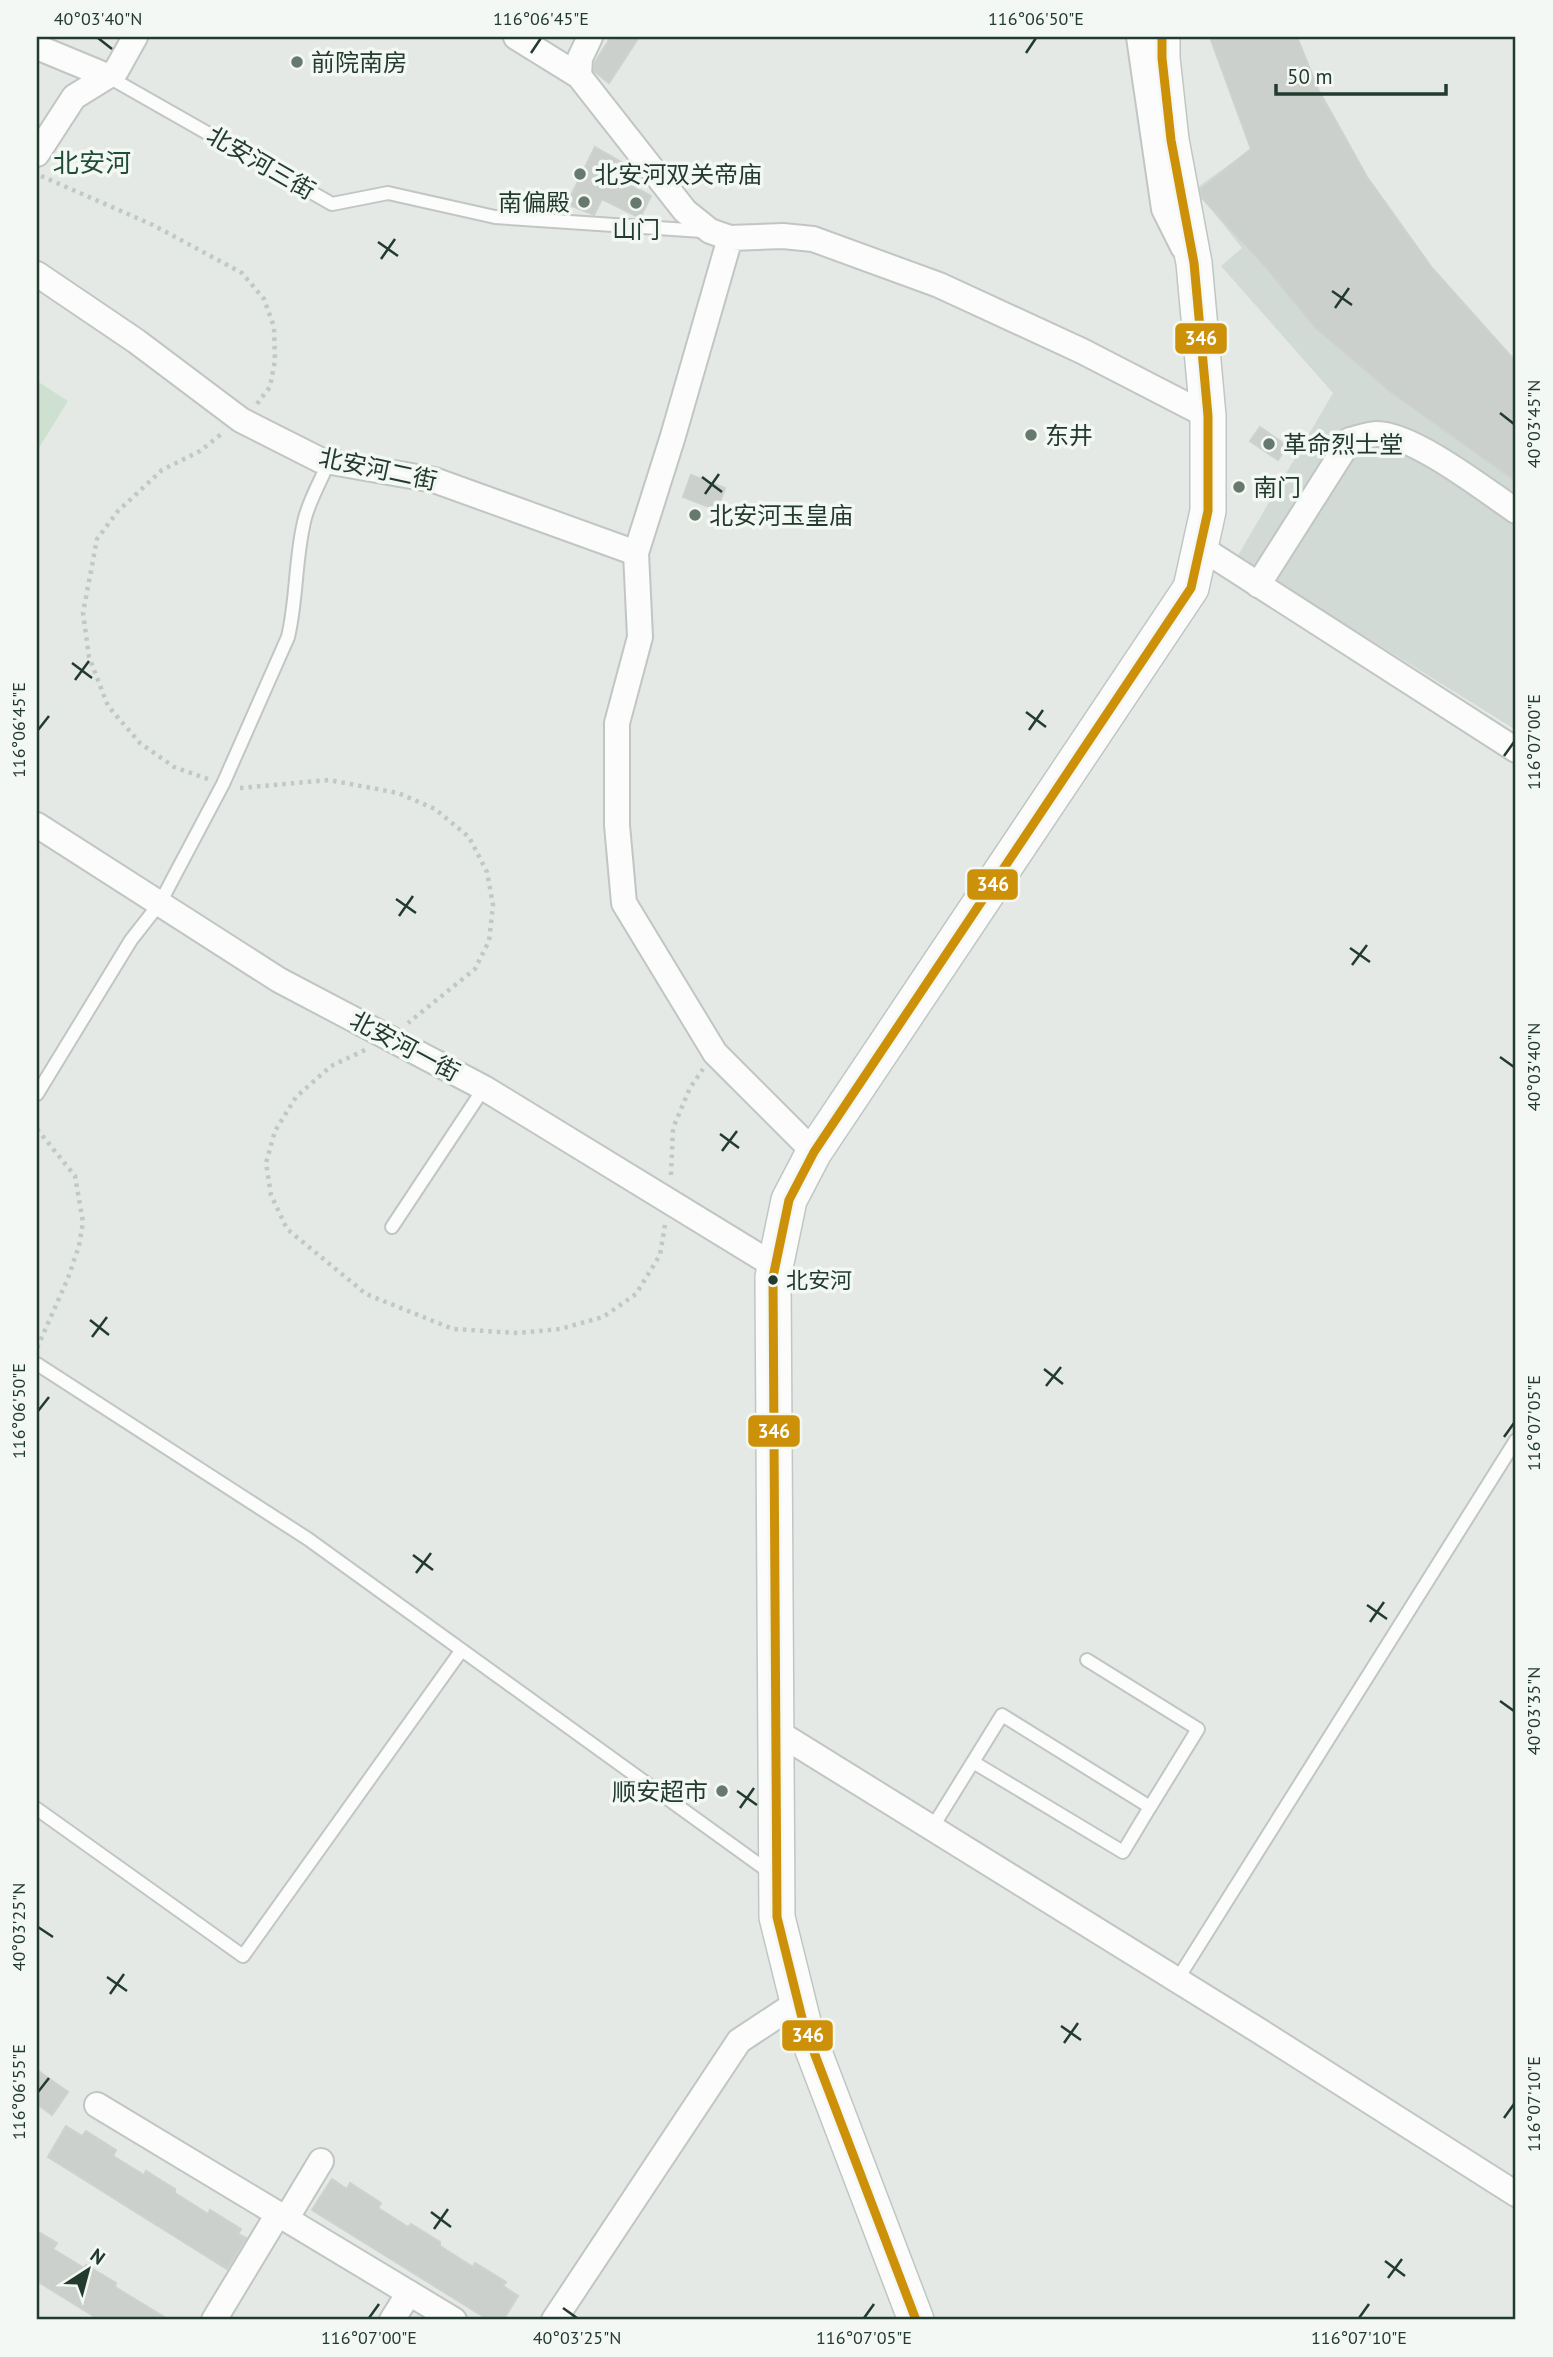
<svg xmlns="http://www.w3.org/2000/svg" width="1553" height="2357" font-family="'PT Sans','Noto Sans SC',sans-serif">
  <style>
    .built { fill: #d2dad5 }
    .green { fill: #cee1d0 }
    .building { fill: #ccd0cd; stroke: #cdd2cf; stroke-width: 2 }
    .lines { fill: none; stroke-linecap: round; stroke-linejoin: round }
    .lane-casing { stroke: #c1c6c3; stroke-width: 16 }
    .street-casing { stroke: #c1c6c3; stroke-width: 28 }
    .secondary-casing { stroke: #c0c6c3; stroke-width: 38 }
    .path { stroke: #c1c9c4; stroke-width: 4.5; stroke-dasharray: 3.5 5; stroke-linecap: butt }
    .lane { stroke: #fbfcfb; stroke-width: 12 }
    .street { stroke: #fbfcfb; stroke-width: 24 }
    .secondary { stroke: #fbfcfb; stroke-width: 35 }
    .bus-1-casing { stroke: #f3f8f4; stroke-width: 14 }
    .bus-1 { stroke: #cd9109; stroke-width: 9 }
    .ticks { fill: none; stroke: #233b2f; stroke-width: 2.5 }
    .poi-dot { fill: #67786f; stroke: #f3f8f4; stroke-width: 2.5 }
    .bus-dot { fill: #233b2f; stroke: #f3f8f4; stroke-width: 2.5 }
    .labels { text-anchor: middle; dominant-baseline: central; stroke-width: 7; stroke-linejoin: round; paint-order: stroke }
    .bus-label { font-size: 22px; fill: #233b2f; stroke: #f3f8f4; text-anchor: start }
    .poi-label { font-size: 24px; fill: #233b2f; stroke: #f3f8f4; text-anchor: start }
    .street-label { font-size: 24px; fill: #233b2f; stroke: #f3f8f4 }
    .neighbourhood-label { font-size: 26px; fill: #204c38; stroke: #f3f8f4 }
    .line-badge { stroke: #f3f8f4; stroke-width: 2.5 }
    .badge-label { font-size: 19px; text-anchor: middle; font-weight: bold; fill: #fff }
    .neatline { fill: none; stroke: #233b2f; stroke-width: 2.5 }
    .ticks-label { font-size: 18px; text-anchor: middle; fill: #233b2f }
  </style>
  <rect width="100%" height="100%" fill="#e4e9e6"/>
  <!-- built -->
  <polygon class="built" points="1210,37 1297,37 1318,89 1367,177 1432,268 1516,362 1516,730 1237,557 1333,393 1221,266 1242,248 1195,189 1251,149"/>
  <!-- green -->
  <polygon class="green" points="37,381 68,401 37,451"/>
  <!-- building -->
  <g class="building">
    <polygon points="611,37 639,37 609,83 594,71 595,62"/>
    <polygon points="1210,37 1297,37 1318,89 1367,177 1432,268 1516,362 1516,481 1391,392 1315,327 1266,267 1202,198 1201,189 1251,149"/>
    <polygon points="595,147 623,163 615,177 651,196 640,218 602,199 594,215 567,204"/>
    <polygon points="1260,427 1287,446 1278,460 1250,441"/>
    <polygon points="691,475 725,488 717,510 683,497"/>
    <polygon points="37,2070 68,2092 52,2115 37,2104"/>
    <polygon points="66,2126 82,2136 86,2131 116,2150 113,2156 144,2175 146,2171 175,2189 175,2193 208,2214 210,2210 241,2229 238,2234 246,2238 227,2269 48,2157"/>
    <polygon points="332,2179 347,2189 350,2183 381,2203 378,2208 408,2227 411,2224 440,2242 440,2246 473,2267 475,2263 506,2282 503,2286 518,2296 503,2320 489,2320 312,2210"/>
    <polygon points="37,2231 57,2243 53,2249 84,2268 86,2265 116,2283 115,2287 169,2320 100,2320 37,2281"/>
  </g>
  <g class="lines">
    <!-- lane casing -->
    <g class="lane-casing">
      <g id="lane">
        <polyline points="107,76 332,204 388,193 495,217 702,231"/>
        <path d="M37 1094 131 940 160 903 223 784 288 637C297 599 295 560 304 522 308 502 321 481 329 461"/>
        <polyline points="392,1227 484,1088"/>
        <polyline points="37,1364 308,1539 772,1874"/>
        <polyline points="973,1762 1123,1852 1150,1807"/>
        <polyline points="37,1809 243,1956 461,1651"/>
        <polyline points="932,1828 1002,1715 1150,1807 1198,1729 1087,1660"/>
        <polyline points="1177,1980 1516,1440"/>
      </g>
    </g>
    <!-- street casing -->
    <g class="street-casing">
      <g id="street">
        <polyline points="516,37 579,76 685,211 710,231 730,238"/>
        <polyline points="1139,37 1164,209 1183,247"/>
        <polyline points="37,47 107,76"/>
        <polyline points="579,76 580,58 590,37"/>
        <polyline points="37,154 74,97 116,71 135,37"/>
        <polyline points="37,274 136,341 241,420 320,460 434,480 636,553"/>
        <polyline points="1200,547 1516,750"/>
        <path d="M1258 585 1350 440C1359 438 1369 434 1377 434 1413 434 1485 490 1516 511"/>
        <polyline points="37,825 279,980 484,1088 775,1266"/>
        <polyline points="814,1152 715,1053 624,903 617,825 617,723 640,637 636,553 673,436 730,238 783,236 813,239 939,285 1082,351 1208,416"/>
        <polyline points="774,1730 1261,2032 1516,2194"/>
        <polyline points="97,2105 454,2320"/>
        <polyline points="286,2219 321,2161"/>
        <polyline points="214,2320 278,2214"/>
        <polyline points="392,2320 409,2293"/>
        <polyline points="554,2320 739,2041 798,2002"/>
      </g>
    </g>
    <!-- secondary casing -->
    <g class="secondary-casing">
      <polyline id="secondary" points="916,2320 804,2026 777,1917 773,1277 789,1200 814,1152 1191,588 1208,511 1208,416 1194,263 1171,140 1162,58 1162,37"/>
    </g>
    <!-- path -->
    <g class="path">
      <polyline points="41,176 153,225 242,273 264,299 274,327 275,360 270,387 257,404"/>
      <polyline points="208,779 174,767 140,743 108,706 89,657 83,613 97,539 118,511 162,470 200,451 224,432"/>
      <polyline points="240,788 329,780 398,793 435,809 469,837 487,872 493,905 489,941 475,969 408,1023"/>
      <polyline points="365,1050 331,1066 296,1097 275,1131 266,1163 271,1195 287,1229 366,1294 453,1329 518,1333 560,1329 603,1317 636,1294 660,1255 665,1225"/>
      <polyline points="37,1129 75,1176 83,1222 79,1246 68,1278 37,1348"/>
      <polyline points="671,1175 673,1128 690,1088 703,1069"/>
    </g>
    <!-- lane -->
    <use href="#lane" class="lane"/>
    <!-- street -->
    <use href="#street" class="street"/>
    <!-- secondary -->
    <use href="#secondary" class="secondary"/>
    <!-- bus-1 casing -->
    <g class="bus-1-casing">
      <polyline id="bus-1" points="916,2320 804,2026 777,1917 773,1277 789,1200 814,1152 1191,588 1208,511 1208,416 1194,263 1171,140 1162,58 1162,37"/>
    </g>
    <!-- bus-1 -->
    <use href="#bus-1" class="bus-1"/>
  </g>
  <!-- ticks -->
  <path class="ticks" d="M98 38 112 49M531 53 541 38M1026 53 1036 38M378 242 398 256M381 259 395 239M1332 291 1352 305M1335 308 1349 288M1500 413 1514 424M702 477 722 492M705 494 719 474M72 663 92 678M75 680 89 661M1026 712 1046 727M38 730 49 716M1029 730 1043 710M1504 756 1514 742M396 899 416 913M399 916 413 896M1350 948 1370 962M1352 965 1367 945M1500 1057 1514 1067M720 1134 739 1148M722 1151 737 1131M90 1320 109 1335M92 1337 107 1317M1044 1369 1063 1384M1046 1386 1061 1367M38 1411 49 1397M1504 1437 1514 1423M413 1555 433 1570M416 1573 431 1553M1367 1605 1387 1619M1370 1622 1384 1602M1500 1701 1514 1711M737 1791 757 1805M740 1808 754 1788M38 1927 53 1937M107 1977 127 1991M110 1994 124 1974M1061 2026 1081 2040M1064 2043 1078 2023M38 2092 49 2078M1504 2118 1514 2104M431 2212 451 2227M434 2229 448 2209M1385 2261 1405 2276M1388 2278 1402 2259M563 2308 577 2318M369 2318 379 2304M864 2318 874 2304M1359 2318 1369 2304"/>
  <!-- markers -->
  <g class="poi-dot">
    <circle cx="297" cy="62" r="7"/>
    <circle cx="580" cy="174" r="7"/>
    <circle cx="584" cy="202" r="7"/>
    <circle cx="636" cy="203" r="7"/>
    <circle cx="1031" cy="435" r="7"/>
    <circle cx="1269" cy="444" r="7"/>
    <circle cx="1239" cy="487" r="7"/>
    <circle cx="695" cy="515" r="7"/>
    <circle cx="722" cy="1791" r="7"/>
  </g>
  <circle class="bus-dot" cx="773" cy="1280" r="6"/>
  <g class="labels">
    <!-- bus labels -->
    <g class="bus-label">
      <text x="786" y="1280">北安河</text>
    </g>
    <!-- poi labels -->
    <g class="poi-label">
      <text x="311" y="62">前院南房</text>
      <text x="594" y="174">北安河双关帝庙</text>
      <text x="570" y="202" text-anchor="end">南偏殿</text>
      <text x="636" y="229" text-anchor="middle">山门</text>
      <text x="1045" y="435">东井</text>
      <text x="1283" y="444">革命烈士堂</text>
      <text x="1253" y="487">南门</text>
      <text x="709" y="515">北安河玉皇庙</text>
      <text x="708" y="1791" text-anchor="end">顺安超市</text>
    </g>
    <!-- street labels -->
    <g class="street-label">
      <text transform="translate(261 163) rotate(30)">北安河三街</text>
      <text transform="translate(378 469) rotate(12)">北安河二街</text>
      <text transform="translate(405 1046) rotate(28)">北安河一街</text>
    </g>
    <!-- neighbourhood labels -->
    <g class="neighbourhood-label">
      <text x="92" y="162">北安河</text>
    </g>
  </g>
  <g class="line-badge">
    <rect x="1174" y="322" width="54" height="33" rx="7" fill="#cd9109"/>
    <rect x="966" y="868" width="53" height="33" rx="7" fill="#cd9109"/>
    <rect x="747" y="1414" width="54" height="34" rx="7" fill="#cd9109"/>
    <rect x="781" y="2019" width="53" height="33" rx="7" fill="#cd9109"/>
  </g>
  <g class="badge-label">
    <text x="1201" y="345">346</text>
    <text x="993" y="891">346</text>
    <text x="774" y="1438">346</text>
    <text x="808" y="2042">346</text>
  </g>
  <!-- border -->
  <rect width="1553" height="2357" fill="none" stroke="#f3f8f4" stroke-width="77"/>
  <!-- north arrow -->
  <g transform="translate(88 2270) rotate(36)" stroke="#f3f8f4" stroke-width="5" paint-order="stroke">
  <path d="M0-5L12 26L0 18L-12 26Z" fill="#233b2f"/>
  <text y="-10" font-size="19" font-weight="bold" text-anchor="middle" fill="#233b2f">N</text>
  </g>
  <!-- scale -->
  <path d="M1276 84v10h170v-10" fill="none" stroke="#233b2f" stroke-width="3.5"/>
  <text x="1287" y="84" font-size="21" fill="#233b2f" stroke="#f3f8f4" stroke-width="5" paint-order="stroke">50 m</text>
  <rect x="38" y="38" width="1476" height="2280" class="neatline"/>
  <g class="ticks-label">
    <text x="98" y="25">40°03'40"N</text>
    <text x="541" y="25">116°06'45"E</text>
    <text x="1036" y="25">116°06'50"E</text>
    <text transform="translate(1534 424) rotate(-90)" y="6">40°03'45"N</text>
    <text transform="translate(19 730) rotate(-90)" y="6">116°06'45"E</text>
    <text transform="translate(1534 742) rotate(-90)" y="6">116°07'00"E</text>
    <text transform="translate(1534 1067) rotate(-90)" y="6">40°03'40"N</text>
    <text transform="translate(19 1411) rotate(-90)" y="6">116°06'50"E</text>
    <text transform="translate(1534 1423) rotate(-90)" y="6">116°07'05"E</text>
    <text transform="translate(1534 1711) rotate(-90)" y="6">40°03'35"N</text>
    <text transform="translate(19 1927) rotate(-90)" y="6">40°03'25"N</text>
    <text transform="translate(19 2092) rotate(-90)" y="6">116°06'55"E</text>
    <text transform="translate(1534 2104) rotate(-90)" y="6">116°07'10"E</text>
    <text x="369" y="2344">116°07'00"E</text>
    <text x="577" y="2344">40°03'25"N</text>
    <text x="864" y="2344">116°07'05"E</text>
    <text x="1359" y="2344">116°07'10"E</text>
  </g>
</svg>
